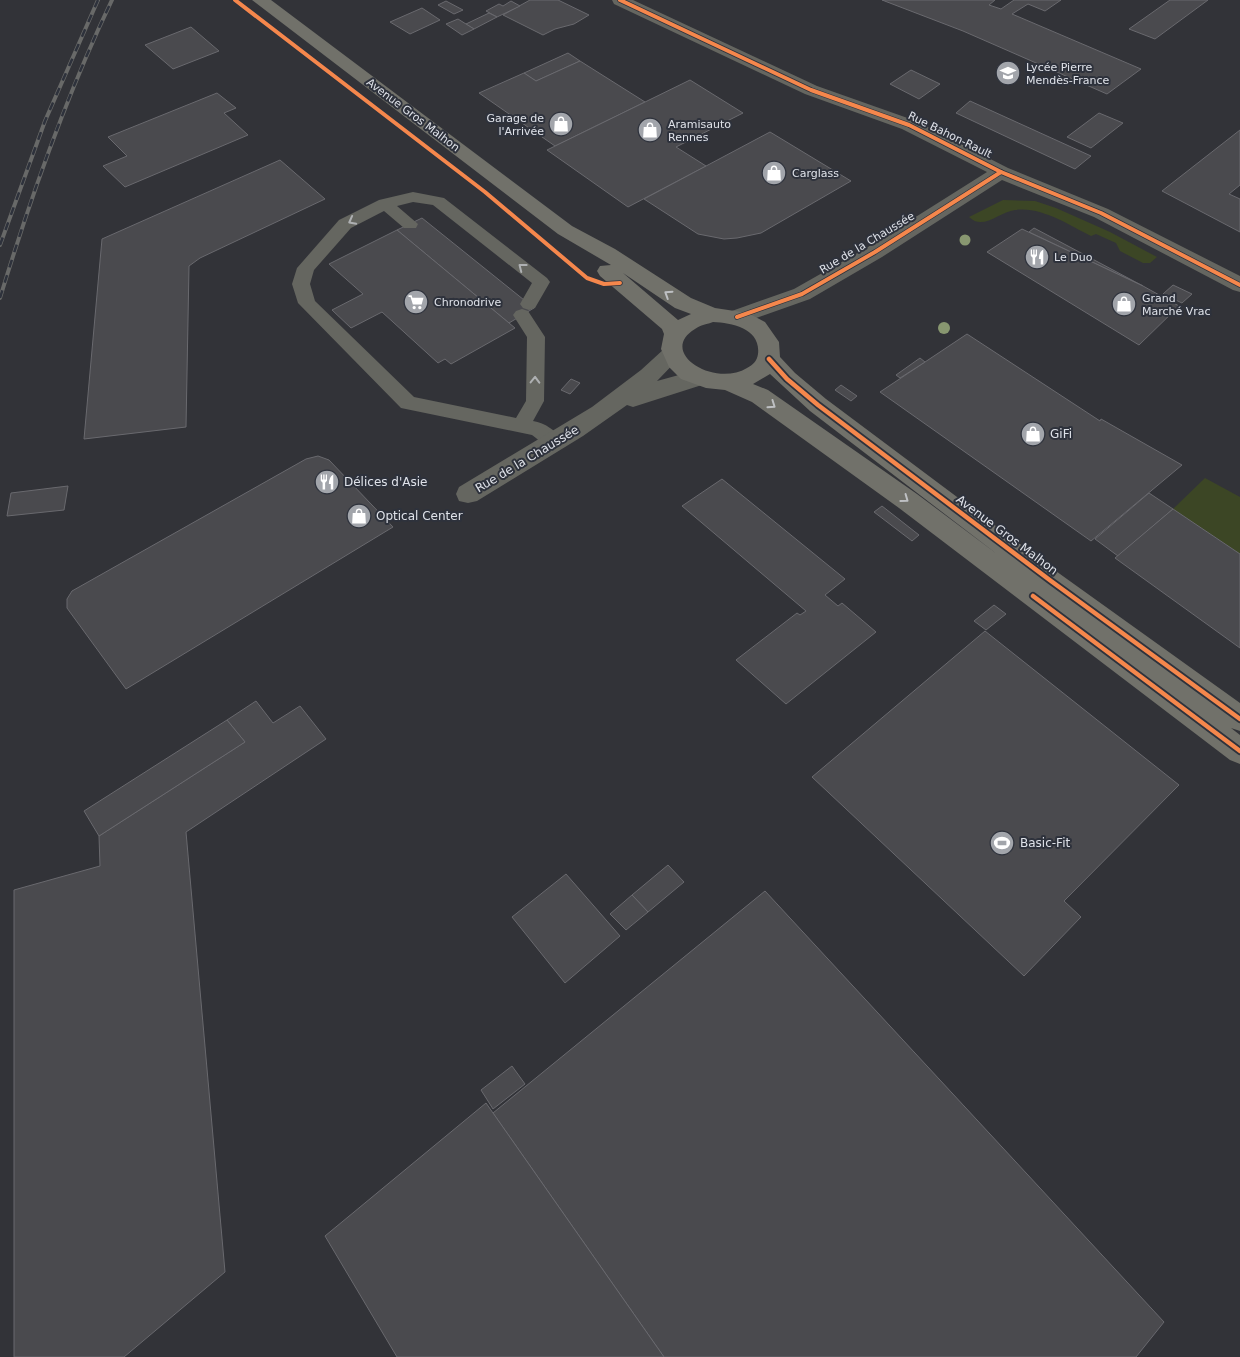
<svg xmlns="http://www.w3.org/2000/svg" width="1240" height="1357" font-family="'DejaVu Sans',sans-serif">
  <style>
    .green { fill: #3c4625 }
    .building { fill: #4a4a4e; stroke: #69696e }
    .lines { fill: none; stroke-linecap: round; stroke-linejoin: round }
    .service { fill: #656660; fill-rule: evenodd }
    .minor { fill: #656660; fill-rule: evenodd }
    .secondary { fill: #71716a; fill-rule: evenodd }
    .rail-casing { stroke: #686968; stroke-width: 4 }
    .rail { stroke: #2e323c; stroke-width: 2.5; stroke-dasharray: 8; stroke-linecap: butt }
    .cycleway-far1-casing { stroke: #2e323c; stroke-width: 5.5 }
    .cycleway-casing { stroke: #2e323c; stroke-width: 8 }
    .cycleway-far1 { stroke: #f5874c; stroke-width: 4 }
    .cycleway { stroke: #f5874c; stroke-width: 4.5 }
    .tree { fill: #889770 }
    .oneway { stroke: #aeb0b2 }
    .oneway2 { stroke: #bec0c3 }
    .labels { text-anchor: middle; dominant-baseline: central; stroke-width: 4; stroke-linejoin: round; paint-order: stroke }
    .far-poi-label { font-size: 11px; fill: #dfe2e9; stroke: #2e323c; text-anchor: start }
    .far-street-label { font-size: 11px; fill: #dfe2e9; stroke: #2e323c }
    .poi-label { font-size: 12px; fill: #dfe2e9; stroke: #2e323c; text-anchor: start }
    .street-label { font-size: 12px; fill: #dfe2e9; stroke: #2e323c }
  </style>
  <rect width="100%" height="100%" fill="#323338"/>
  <!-- green -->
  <g class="green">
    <path d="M1003 200 1035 201 1056 208 1110 232 1157 257 1150 263H1143L1120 251 1116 243 1096 234 1091 236C1069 225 1041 206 1015 210 999 212 983 231 969 217Z"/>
    <polygon points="1205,478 1240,497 1240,554 1173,509"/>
  </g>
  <!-- building -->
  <g class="building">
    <polygon points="530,0 558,0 589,15 574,24 555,29 543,35 503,15"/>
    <polygon points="882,0 995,0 989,5 1001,9 1014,0 1061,0 1045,11 1028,4 1012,14 1141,69 1107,94 963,31"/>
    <polygon points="1170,0 1208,0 1155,39 1129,29"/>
    <polygon points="446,1 463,10 454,14 438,5"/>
    <polygon points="511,1 520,6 497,17 486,11 499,4 503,6"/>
    <polygon points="422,8 440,20 410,34 390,22"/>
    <polygon points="489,13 497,17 474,29 466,24"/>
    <polygon points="458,19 474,29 462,35 446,24"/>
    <polygon points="191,27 219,51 173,69 145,45"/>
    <polygon points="568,53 580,61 536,81 524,73"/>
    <polygon points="580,61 645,102 555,146 479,93 524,73 536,81"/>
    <polygon points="911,70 940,84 919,99 890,84"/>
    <polygon points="690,80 743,113 676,147 706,166 628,207 547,150"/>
    <polygon points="217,93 236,108 224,113 248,135 125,187 103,166 127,156 108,137"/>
    <polygon points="970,101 1091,156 1075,169 956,113"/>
    <polygon points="1099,113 1123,123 1091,148 1067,137"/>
    <polygon points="1240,130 1240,185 1229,194 1240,199 1240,232 1162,191"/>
    <polygon points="770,132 851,181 761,233 737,238 724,239 698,234 644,199"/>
    <polygon points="280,160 325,199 200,258 189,266 186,427 84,439 102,239"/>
    <polygon points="422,218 534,308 509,323 397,230"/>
    <polygon points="1034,228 1083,254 1143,286 1029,232"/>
    <polygon points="1022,229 1143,286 1179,306 1139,345 987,252"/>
    <polygon points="397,230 509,323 515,328 451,364 445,359 438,363 382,312 351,328 332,310 363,294 329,264"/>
    <polygon points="1173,285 1192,294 1182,303 1163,294"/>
    <polygon points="967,334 1100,421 1101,419 1182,465 1091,541 880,392"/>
    <polygon points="920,358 925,362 900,378 896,375"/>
    <polygon points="571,379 580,383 570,394 561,390"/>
    <polygon points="841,385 857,396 851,401 835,390"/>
    <polygon points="318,456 329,460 393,527 126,689 67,608 67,599 72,591 306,459"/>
    <polygon points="722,479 845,579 825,595 838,606 842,603 876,632 786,704 736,660 797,613 800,615 806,611 682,506"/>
    <polygon points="68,486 64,510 7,516 11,493"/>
    <polygon points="1149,493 1173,509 1118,556 1095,539"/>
    <polygon points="882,506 919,535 912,541 874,512"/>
    <polygon points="1173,509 1240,554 1240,648 1115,558"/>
    <polygon points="994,605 1006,614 986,630 974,621"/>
    <polygon points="985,631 1179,785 1064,901 1081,917 1024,976 812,777"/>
    <polygon points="256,701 273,723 300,706 326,739 186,832 225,1272 124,1357 14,1357 14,890 100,866 99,836 245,742 227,720"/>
    <polygon points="227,720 245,742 99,836 84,811"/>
    <polygon points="668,865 684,882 648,912 632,895"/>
    <polygon points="566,874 620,936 565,983 512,917"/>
    <polygon points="765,891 1164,1322 1136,1357 664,1357 493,1113"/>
    <polygon points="632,895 648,912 626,930 610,914"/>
    <polygon points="512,1066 525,1084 493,1109 481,1090"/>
    <polygon points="486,1103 493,1113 664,1357 397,1357 325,1236"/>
  </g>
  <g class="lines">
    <!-- service -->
    <path class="service" d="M413 192 444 198 547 278 550 282 535 308 529 310 523 308 520 304 532 283 433 205 413 202 397 206 418 224 416 228H404L384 211 351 228 314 270 310 284 315 301 414 397 516 418 526 401 527 337 513 315 516 311 522 309 528 311 545 337 544 401 533 421C545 423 557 431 564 442L561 447C548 451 542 442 532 435L401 408 298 303 292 284 297 268 339 220 379 200Z"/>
    <!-- minor -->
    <g class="minor">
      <polygon points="612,0 633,0 817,86 916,121 1008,168 1108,209 1240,276 1240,292 1233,290 1094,217 1002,180 882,257 810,299 745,322 737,324 729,322 726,317 729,312 794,289 868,247 987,172 902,129 805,94 614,4"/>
      <polygon points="672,346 680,349 683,354 657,381 697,370 705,372 708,378 705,384 633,407 627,405 583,436 477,501 468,503 459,501 456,494 459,487 592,407 641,370 664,349"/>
    </g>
    <!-- secondary -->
    <path class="secondary" d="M252 0H271L572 226 615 249 691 298 715 308 748 313 765 322 779 342 780 357 795 373 826 399 1060 574 1240 703V731L1231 728 1240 735V764L1230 760 899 508 752 402 725 390 706 388 681 379 669 367 661 349 664 334 662 329 600 276 597 271 600 266 611 265 558 234ZM623 273 675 308 691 314 678 320ZM713 322C733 323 761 329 758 354 757 361 753 365 747 368 714 388 657 352 695 329 700 325 708 324 713 322ZM770 374 810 411 997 554 917 494 768 390 753 384Z"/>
    <!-- rail casing -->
    <g class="rail-casing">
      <g id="rail">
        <polyline points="0,245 45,121 98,0"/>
        <path d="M0 298C31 196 66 96 112 0"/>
      </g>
    </g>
    <!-- rail -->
    <use href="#rail" class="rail"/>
    <!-- cycleway-far1 casing -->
    <g class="cycleway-far1-casing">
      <g id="cycleway-far1">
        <polyline points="235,0 485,192 587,278 604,284 620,283"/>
        <polyline points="620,0 811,90 909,125 1001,172 1101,213 1240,285"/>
        <polyline points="737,317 802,294 875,252 1001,172"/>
      </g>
    </g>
    <!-- cycleway casing -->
    <g class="cycleway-casing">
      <g id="cycleway">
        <polyline points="769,359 787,379 818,405 1051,581 1240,719"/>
        <polyline points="1033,596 1240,751"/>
      </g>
    </g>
    <!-- cycleway-far1 -->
    <use href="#cycleway-far1" class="cycleway-far1"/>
    <!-- cycleway -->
    <use href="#cycleway" class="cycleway"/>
  </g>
  <!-- trees -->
  <g class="tree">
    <circle cx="965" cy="240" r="5.5"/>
    <circle cx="944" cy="328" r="6"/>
  </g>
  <!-- one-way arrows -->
  <defs><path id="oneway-chevron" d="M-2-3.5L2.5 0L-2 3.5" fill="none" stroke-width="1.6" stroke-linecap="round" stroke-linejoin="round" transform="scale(1.25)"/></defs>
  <g class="oneway">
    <use href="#oneway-chevron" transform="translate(352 221) rotate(152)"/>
    <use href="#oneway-chevron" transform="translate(522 267) rotate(-142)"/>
    <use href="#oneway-chevron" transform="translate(535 380) rotate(-89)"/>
  </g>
  <g class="oneway2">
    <use href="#oneway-chevron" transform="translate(668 294) rotate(-147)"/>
    <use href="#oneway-chevron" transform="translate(772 405) rotate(35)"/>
    <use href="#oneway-chevron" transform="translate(905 499) rotate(36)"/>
  </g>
  <!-- icons -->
  <defs>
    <g id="school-disc" transform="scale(1.25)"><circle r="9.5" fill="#a2a5ab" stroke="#2e323c"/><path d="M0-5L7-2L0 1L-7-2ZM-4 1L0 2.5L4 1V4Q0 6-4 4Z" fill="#fff"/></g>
    <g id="shop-disc" transform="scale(1.25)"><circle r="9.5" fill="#a2a5ab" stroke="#2e323c"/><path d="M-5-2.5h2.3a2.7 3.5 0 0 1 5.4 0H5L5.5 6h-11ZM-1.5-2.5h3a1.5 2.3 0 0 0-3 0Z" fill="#fff"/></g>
    <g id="restaurant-disc" transform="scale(1.25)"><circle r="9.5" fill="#a2a5ab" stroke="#2e323c"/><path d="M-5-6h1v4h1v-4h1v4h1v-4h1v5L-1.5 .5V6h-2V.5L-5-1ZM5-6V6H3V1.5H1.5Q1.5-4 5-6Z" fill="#fff"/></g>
    <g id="supermarket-disc" transform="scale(1.25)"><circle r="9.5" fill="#a2a5ab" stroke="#2e323c"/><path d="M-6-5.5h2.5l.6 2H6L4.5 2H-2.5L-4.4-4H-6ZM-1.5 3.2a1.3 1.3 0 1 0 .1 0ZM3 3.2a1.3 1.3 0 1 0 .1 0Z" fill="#fff"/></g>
    <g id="stadium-disc" transform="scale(1.25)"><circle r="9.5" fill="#a2a5ab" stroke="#2e323c"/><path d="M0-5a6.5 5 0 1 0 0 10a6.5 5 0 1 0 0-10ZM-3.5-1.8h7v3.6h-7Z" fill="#fff"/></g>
  </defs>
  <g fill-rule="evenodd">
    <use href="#school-disc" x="1008" y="73"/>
    <use href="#shop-disc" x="561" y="124"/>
    <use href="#shop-disc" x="650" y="130"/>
    <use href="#shop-disc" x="774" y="173"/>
    <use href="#restaurant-disc" x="1037" y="257"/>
    <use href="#supermarket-disc" x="416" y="302"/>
    <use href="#shop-disc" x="1124" y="304"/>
    <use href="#shop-disc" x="1033" y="434"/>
    <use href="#restaurant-disc" x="327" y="482"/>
    <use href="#shop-disc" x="359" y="516"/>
    <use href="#stadium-disc" x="1002" y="843"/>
  </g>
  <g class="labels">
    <!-- far-poi labels -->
    <g class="far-poi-label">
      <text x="1026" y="67">Lycée Pierre<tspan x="1026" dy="13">Mendès-France</tspan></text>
      <text x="544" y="118" text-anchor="end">Garage de<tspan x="544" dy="13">l'Arrivée</tspan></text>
      <text x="668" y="124">Aramisauto<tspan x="668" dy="13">Rennes</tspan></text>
      <text x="792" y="173">Carglass</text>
      <text x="1054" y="257">Le Duo</text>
      <text x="1142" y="298">Grand<tspan x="1142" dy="13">Marché Vrac</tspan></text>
      <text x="434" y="302">Chronodrive</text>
    </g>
    <!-- far-street labels -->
    <g class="far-street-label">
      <text transform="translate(413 115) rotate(37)">Avenue Gros Malhon</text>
      <text transform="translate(950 135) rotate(26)">Rue Bahon-Rault</text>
      <text transform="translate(867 243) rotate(-31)">Rue de la Chaussée</text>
    </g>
    <!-- poi labels -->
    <g class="poi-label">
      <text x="1050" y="434">GiFi</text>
      <text x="344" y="482">Délices d'Asie</text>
      <text x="376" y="516">Optical Center</text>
      <text x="1020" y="843">Basic-Fit</text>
    </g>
    <!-- street labels -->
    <g class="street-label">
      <text transform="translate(527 459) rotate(-31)">Rue de la Chaussée</text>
      <text transform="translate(1007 535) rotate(37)">Avenue Gros Malhon</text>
    </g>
  </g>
</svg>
